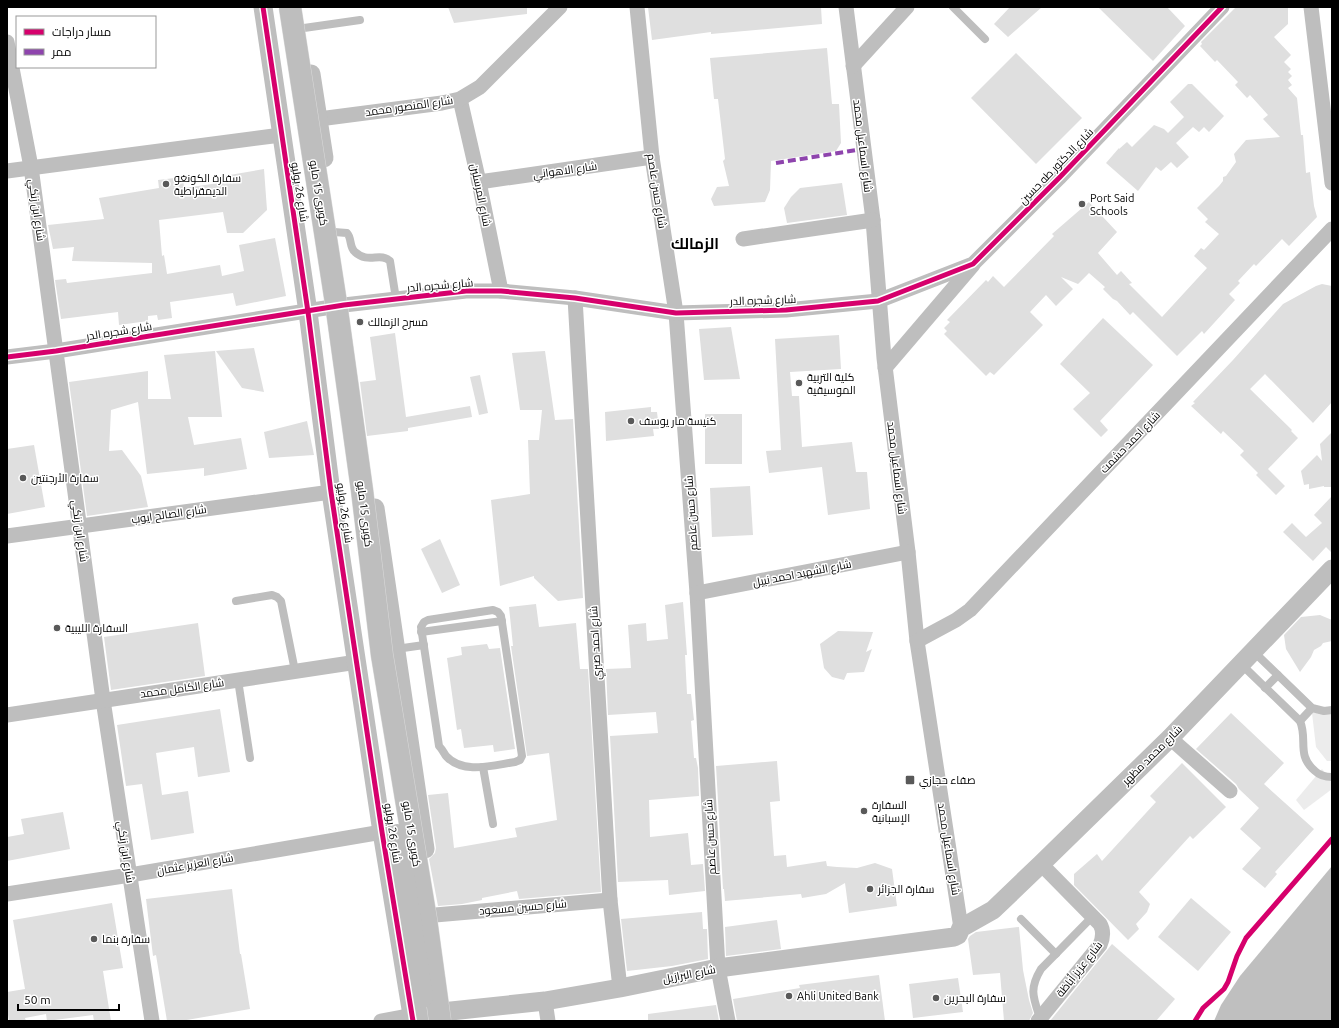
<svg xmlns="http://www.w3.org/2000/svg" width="1339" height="1028" font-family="Ubuntu,Cairo,sans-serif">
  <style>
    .green { fill: #ececec }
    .water { fill: #bfbfbf }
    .building { fill: #dfdfdf }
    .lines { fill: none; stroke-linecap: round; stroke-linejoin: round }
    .service { stroke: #bebebe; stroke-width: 8 }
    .minor { stroke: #bebebe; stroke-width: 15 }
    .tertiary { stroke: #bebebe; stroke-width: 19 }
    .motorway-bridge-casing { stroke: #dbdbdb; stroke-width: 23; stroke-linecap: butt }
    .motorway-bridge { stroke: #bebebe; stroke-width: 22 }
    .quiet { stroke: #8e44ad; stroke-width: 4; stroke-dasharray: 8 4; stroke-linecap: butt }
    .cycleway-casing { stroke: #fff; stroke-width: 8 }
    .cycleway { stroke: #d6006c; stroke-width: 5 }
    .poi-dot { fill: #595959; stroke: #fff; stroke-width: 1.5 }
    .labels { text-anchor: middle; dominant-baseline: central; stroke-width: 3; stroke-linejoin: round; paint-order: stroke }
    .street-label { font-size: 11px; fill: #000; stroke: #fff }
    .poi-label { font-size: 11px; fill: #000; stroke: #fff; text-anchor: start }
    .district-label { font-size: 15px; font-weight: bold; fill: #000; stroke: #fff }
  </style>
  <rect width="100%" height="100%" fill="#fff"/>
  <!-- green -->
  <g class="green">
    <polygon points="1332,712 1332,761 1327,761 1316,747 1312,713"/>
    <polygon points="1322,769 1332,781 1332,789 1304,810 1296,800"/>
  </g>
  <!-- water -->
  <polygon class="water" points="1332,866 1332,1021 1214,1021 1221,1005 1240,976"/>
  <!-- building -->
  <g class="building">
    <polygon points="448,7 527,7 527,14 454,23"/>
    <polygon points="648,7 821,7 822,24 711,34 711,32 652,40"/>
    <polygon points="1010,7 1042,7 1008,37 994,24"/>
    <polygon points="1098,7 1167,7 1185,26 1153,61"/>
    <polygon points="1236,7 1288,7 1288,24 1274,37 1291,55 1284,62 1291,69 1288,72 1292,76 1288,80 1292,85 1288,88 1297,98 1301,135 1303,135 1306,173 1310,172 1314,206 1317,217 1289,246 1282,239 1256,266 1254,264 1238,281 1240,283 1229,294 1235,300 1204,334 1202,331 1177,356 1133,312 1130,315 1117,301 1113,299 1103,289 1105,287 1089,273 1078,284 1061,277 1073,289 1056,306 1046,295 1030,312 1043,325 994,375 990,372 986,376 944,334 947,331 944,328 950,322 947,320 986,280 988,282 993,276 1004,287 1054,236 1052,234 1089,202 1117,232 1098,253 1117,275 1121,271 1132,283 1129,284 1162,317 1207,268 1194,256 1201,248 1204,250 1219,234 1205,222 1208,219 1197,208 1219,186 1223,181 1223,177 1226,176 1236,162 1234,154 1246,140 1280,137 1263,119 1268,115 1250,95 1247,98 1235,85 1238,82 1217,60 1215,62 1200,46 1202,44 1201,42"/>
    <polygon points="827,48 832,104 839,104 841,143 836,151 771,161 770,190 765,202 714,206 711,199 717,187 729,186 723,161 725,159 718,99 714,99 710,58"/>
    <polygon points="1016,53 1082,118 1036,164 971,98"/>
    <polygon points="1188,84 1192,84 1224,116 1209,132 1204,127 1199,132 1193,127 1176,143 1189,157 1177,168 1171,162 1161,171 1156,167 1138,191 1106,163 1119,148 1119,149 1127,142 1132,147 1154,125 1164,129 1168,133 1184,117 1170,102"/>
    <polygon points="264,169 267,210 243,233 227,233 223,212 159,220 162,256 164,255 167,274 220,265 222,276 244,271 239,245 275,238 286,296 236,306 233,293 170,302 172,318 158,320 157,315 148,316 148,321 119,325 118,312 61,319 55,280 66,279 67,283 152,273 152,263 72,261 74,247 53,249 48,225 104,219 99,198 159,188 158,180 183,177 184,188 219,183 218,177"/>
    <polygon points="842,183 847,215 787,223 784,208 791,197 800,188"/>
    <polygon points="1322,284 1332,286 1332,402 1313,423 1265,374 1250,389 1292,430 1291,431 1298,438 1268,469 1285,486 1276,495 1256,475 1258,473 1240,455 1244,451 1223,431 1221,434 1191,406 1195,403 1193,402 1233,360 1283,304 1316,286"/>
    <polygon points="1103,318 1153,365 1100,421 1108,430 1101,437 1073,409 1090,393 1060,364"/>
    <polygon points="731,327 740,379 704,380 699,329"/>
    <polygon points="395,333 406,417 470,406 472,417 408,428 408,431 367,436 360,382 376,380 370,337"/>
    <polygon points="839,335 841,369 790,372 792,396 799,396 802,447 852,442 856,472 867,472 870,509 828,515 822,467 769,473 766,451 781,450 775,339"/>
    <polygon points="254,348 264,392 242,388 216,351"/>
    <polygon points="215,351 222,417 188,417 194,445 241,438 247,469 204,476 204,468 147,474 138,402 111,410 109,451 122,450 141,476 148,507 87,516 69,382 148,371 148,399 171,399 164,355"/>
    <polygon points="545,351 555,420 573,419 583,598 558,601 534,578 534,576 500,586 491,500 530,494 528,440 539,440 542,410 520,410 512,353"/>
    <polygon points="480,375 488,413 479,415 470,377"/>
    <polygon points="651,407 651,412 657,412 659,429 653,429 654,436 606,441 605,412"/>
    <rect x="705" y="414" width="37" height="50"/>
    <polygon points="307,421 314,455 269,458 264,432"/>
    <polygon points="1332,432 1332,487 1324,487 1324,486 1309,489 1309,484 1304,485 1301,471 1317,455 1322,461 1320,444"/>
    <polygon points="34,445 45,507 7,514 7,449"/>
    <polygon points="750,486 753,535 712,537 710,488"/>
    <polygon points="1332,496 1332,553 1326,547 1313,561 1283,532 1292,523 1306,537 1322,523 1314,515"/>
    <polygon points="440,539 460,585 442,593 421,549"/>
    <polygon points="683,602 687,655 685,655 687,694 691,694 694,720 691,721 694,758 696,758 698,768 699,796 649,800 650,837 688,833 691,865 703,864 705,891 669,895 668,880 618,882 610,736 658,733 656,712 608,715 606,669 631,668 628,625 646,623 647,641 668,639 665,605"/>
    <polygon points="536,604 539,627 576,623 580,669 588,669 601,892 519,899 517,891 482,898 482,900 462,904 438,906 429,859 435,853 436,848 428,795 448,793 454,848 517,837 515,828 557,820 549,753 527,756 511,646 513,646 509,607"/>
    <polygon points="1320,615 1332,620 1332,641 1323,643 1321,646 1314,650 1311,657 1300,672 1286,649 1284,635 1301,617"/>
    <polygon points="198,623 205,676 111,690 104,637"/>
    <polygon points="838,631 873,632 866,652 872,649 864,672 847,673 844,680 832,677 824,668 820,644"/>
    <polygon points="487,644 489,649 500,648 515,749 494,752 493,745 464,748 461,729 457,730 447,658 462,655 461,647"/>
    <polygon points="220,709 230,772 198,777 194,747 156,753 162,795 188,791 194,833 151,840 142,784 126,786 117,725"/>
    <polygon points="1231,713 1284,763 1264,784 1314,829 1275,872 1277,874 1265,888 1242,869 1261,848 1240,829 1259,808 1239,789 1236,784 1196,749"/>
    <polygon points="777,761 780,801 770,802 774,856 786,855 787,867 826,861 827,866 837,867 857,868 875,863 892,869 897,906 849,913 845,883 826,894 802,898 801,894 725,901 724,889 723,889 716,766"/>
    <polygon points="1182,763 1226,807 1193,839 1190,836 1139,892 1150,904 1147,912 1136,924 1139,929 1128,940 1074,885 1074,874 1097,854 1102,861 1156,802 1150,796"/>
    <polygon points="63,812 70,849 7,861 7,837 24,834 21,819"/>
    <polygon points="232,889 240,954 241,954 250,1009 181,1021 167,1021 156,955 153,956 146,899"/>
    <polygon points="1191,898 1231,932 1198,971 1158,937"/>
    <polygon points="112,903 123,968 103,971 111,1021 94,1021 93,1015 47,1021 46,1014 25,1018 26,1021 9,1021 7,1008 7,992 25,989 13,920"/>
    <polygon points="702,912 703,929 707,929 708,959 672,966 627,971 621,919"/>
    <polygon points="777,920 781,949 726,956 725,927"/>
    <polygon points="1019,927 1023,970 1029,1000 1033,1013 1029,1021 1004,1021 1000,973 973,975 968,939 970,936 976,932"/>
    <polygon points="1112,944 1175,999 1156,1021 1050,1021"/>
    <polygon points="879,975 885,1021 737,1021 733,999 800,988 799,985"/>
    <polygon points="958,978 963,1012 913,1018 909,984"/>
    <polygon points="716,1005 719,1021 648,1021 648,1014"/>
  </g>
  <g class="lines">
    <!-- service -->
    <g class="service">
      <polyline points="953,7 985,39"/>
      <polyline points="304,28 360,20"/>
      <path d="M334 232 347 233C352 238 349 247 355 252 368 264 380 252 390 261L396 299"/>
      <polyline points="236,601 272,595 277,597 281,601 295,671"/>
      <path d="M493 610 498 612 501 616 522 756 520 760 515 762C494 765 463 775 446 756 444 753 442 749 439 746L421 627 424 622 428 620Z"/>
      <polyline points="421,632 502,621"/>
      <polyline points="396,649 424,645"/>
      <polyline points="1253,651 1312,708 1324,711 1332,710"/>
      <path d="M1241 664 1300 721C1308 740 1296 755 1315 771 1319 775 1326 777 1332 777"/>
      <polyline points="238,680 250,758"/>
      <polyline points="1265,688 1278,675"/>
      <polyline points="1300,721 1312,708"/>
      <polyline points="483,767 493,824"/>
      <polyline points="1021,919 1056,954"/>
      <path d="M1040 1018C1033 997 1029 989 1041 969L1093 916"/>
    </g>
    <!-- minor -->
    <g class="minor">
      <polyline points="637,7 652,157 676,313 697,593 718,968 728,1021"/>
      <polyline points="846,7 873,220 884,358 908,552 917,641 961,928"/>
      <polyline points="1311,7 1332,183"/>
      <polyline points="7,42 31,167 103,700 152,1021"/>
      <polyline points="853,66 907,7"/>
      <polyline points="460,99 479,182 501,291"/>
      <polyline points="319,119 442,103 460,99 480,87 560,7"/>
      <polyline points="7,171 281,135"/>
      <polyline points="479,182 652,157"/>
      <polyline points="743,239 873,220"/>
      <polyline points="575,298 610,900 620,988"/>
      <polyline points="7,357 56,351 344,305 466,291 501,291 575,298 676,313 786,310 878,301 973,264 1059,178 1222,7"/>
      <polyline points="885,368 973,265"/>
      <polyline points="7,536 331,492"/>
      <polyline points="697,593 908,552"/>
      <polyline points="917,641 956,620 970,610 1332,229"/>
      <polyline points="7,715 357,662"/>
      <polyline points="1170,738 1230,791"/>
      <polyline points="7,894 130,875 382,832"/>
      <polyline points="435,915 610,900"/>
      <polyline points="545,1001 548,1021"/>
      <polyline points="381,1021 413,1015"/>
      <path d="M1038 1021 1100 945C1103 938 1104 931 1100 924L1041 864"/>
    </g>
    <!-- tertiary -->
    <g class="tertiary">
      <polyline points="263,7 308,312 331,492 382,832 413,1021"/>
      <polyline points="311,74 324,158"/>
      <polyline points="375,508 425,849"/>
      <polyline points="413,1015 545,1001 620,988 718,968 954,937 958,935 961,928 993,910 1041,864 1170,738 1332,569"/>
    </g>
    <!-- motorway-bridge casing -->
    <g class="motorway-bridge-casing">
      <g id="motorway-bridge">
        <polyline points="290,7 336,303 362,490 382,655 426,919 440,1021"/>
        <polyline points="397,835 422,997"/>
      </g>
    </g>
    <!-- motorway-bridge -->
    <use href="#motorway-bridge" class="motorway-bridge"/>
    <!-- quiet -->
    <polyline class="quiet" points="776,163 863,149"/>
    <!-- cycleway casing -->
    <g class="cycleway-casing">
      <g id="cycleway">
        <polyline points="263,7 308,312 331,492 382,832 413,1021"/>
        <polyline points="7,357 56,351 344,305 466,291 501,291 575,298 676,313 786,310 878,301 973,264 1059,178 1222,7"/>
        <polyline points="1195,1021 1203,1008 1224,989 1228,982 1237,956 1246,938 1332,839"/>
      </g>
    </g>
    <!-- cycleway -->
    <use href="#cycleway" class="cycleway"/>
  </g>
  <!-- markers -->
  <g class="poi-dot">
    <circle cx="166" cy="184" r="4"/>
    <circle cx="1082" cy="204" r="4"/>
    <circle cx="360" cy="322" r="4"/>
    <circle cx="799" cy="383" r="4"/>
    <circle cx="631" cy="421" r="4"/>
    <circle cx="23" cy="478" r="4"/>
    <circle cx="57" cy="628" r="4"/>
    <rect x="905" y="775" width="10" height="10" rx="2"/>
    <circle cx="864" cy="811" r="4"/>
    <circle cx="870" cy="889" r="4"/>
    <circle cx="94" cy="939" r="4"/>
    <circle cx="789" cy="996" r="4"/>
    <circle cx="936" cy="998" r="4"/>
  </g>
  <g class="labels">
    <!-- street labels -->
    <g class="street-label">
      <text transform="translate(409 106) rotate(-8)">شارع المنصور محمد</text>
      <text transform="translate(863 146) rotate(83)">شارع اسماعيل محمد</text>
      <text transform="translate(1056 166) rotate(-46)">شارع الدكتور طه حسين</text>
      <text transform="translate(565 170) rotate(-8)">شارع الاهواني</text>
      <text transform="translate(657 191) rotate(81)">شارع حسن عاصم</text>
      <text transform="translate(300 192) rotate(81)">شارع 26 يوليو</text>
      <text transform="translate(319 193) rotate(81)">كوبرى 15 مايو</text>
      <text transform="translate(481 195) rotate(78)">شارع المرسلين</text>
      <text transform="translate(37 210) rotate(82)">شارع ابن زنكي</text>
      <text transform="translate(440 285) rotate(-5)">شارع شجره الدر</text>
      <text transform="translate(763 300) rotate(-2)">شارع شجره الدر</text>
      <text transform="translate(119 331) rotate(-9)">شارع شجره الدر</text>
      <text transform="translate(1130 442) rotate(-46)">شارع احمد حشمت</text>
      <text transform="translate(897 468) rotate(83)">شارع اسماعيل محمد</text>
      <text transform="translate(345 513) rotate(82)">شارع 26 يوليو</text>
      <text transform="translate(691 513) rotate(-94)">شارع حسن عاصم</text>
      <text transform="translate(169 514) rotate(-8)">شارع الصالح ايوب</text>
      <text transform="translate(365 514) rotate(83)">كوبرى 15 مايو</text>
      <text transform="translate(80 531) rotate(82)">شارع ابن زنكي</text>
      <text transform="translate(802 573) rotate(-11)">شارع الشهيد احمد نبيل</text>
      <text transform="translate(595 643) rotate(-93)">شارع احمد صبري</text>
      <text transform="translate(182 688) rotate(-8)">شارع الكامل محمد</text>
      <text transform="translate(1152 755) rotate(-45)">شارع محمد مظهر</text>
      <text transform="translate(393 833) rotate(81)">شارع 26 يوليو</text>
      <text transform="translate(412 834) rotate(81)">كوبرى 15 مايو</text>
      <text transform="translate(710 837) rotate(-93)">شارع حسن عاصم</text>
      <text transform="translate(949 849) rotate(81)">شارع اسماعيل محمد</text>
      <text transform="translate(126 852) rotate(81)">شارع ابن زنكي</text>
      <text transform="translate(195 864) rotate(-10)">شارع العزيز عثمان</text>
      <text transform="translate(523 907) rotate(-5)">شارع حسين مسعود</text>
      <text transform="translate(1079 969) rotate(-52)">شارع عزيز أباظة</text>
      <text transform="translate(689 974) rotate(-11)">شارع البرازيل</text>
    </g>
    <!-- poi labels -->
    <g class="poi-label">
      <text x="174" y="178">سفارة الكونغو<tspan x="174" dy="13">الديمقراطية</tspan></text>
      <text x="1090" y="198">Port Said<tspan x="1090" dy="13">Schools</tspan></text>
      <text x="368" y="322">مسرح الزمالك</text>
      <text x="807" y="377">كلية التربية<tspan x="807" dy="13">الموسيقية</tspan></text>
      <text x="639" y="421">كنيسة مار يوسف</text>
      <text x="31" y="478">سفارة الأرجنتين</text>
      <text x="65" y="628">السفارة الليبية</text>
      <text x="919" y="780">صفاء حجازي</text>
      <text x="872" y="805">السفارة<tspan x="872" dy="13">الإسبانية</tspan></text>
      <text x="878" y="889">سفارة الجزائر</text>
      <text x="102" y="939">سفارة بنما</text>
      <text x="797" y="996">Ahli United Bank</text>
      <text x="944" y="998">سفارة البحرين</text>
    </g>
    <!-- district labels -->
    <g class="district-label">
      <text x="695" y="243">الزمالك</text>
    </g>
  </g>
  <!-- border -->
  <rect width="1339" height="1028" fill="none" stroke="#000000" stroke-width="16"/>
  <!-- legend -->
  <rect x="16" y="16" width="140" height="52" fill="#ffffff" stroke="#999999"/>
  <rect x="24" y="29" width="20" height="6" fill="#d6006c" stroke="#999999"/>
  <text x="52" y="36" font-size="12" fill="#000000">مسار دراجات</text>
  <rect x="24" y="49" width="20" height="6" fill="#8e44ad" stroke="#999999"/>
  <text x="52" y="56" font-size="12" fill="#000000">ممر</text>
  <!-- scale -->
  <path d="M18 1004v6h101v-6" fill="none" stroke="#000000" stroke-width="2"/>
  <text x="24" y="1004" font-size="12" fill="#000000" stroke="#ffffff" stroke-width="3" paint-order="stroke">50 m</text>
</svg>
